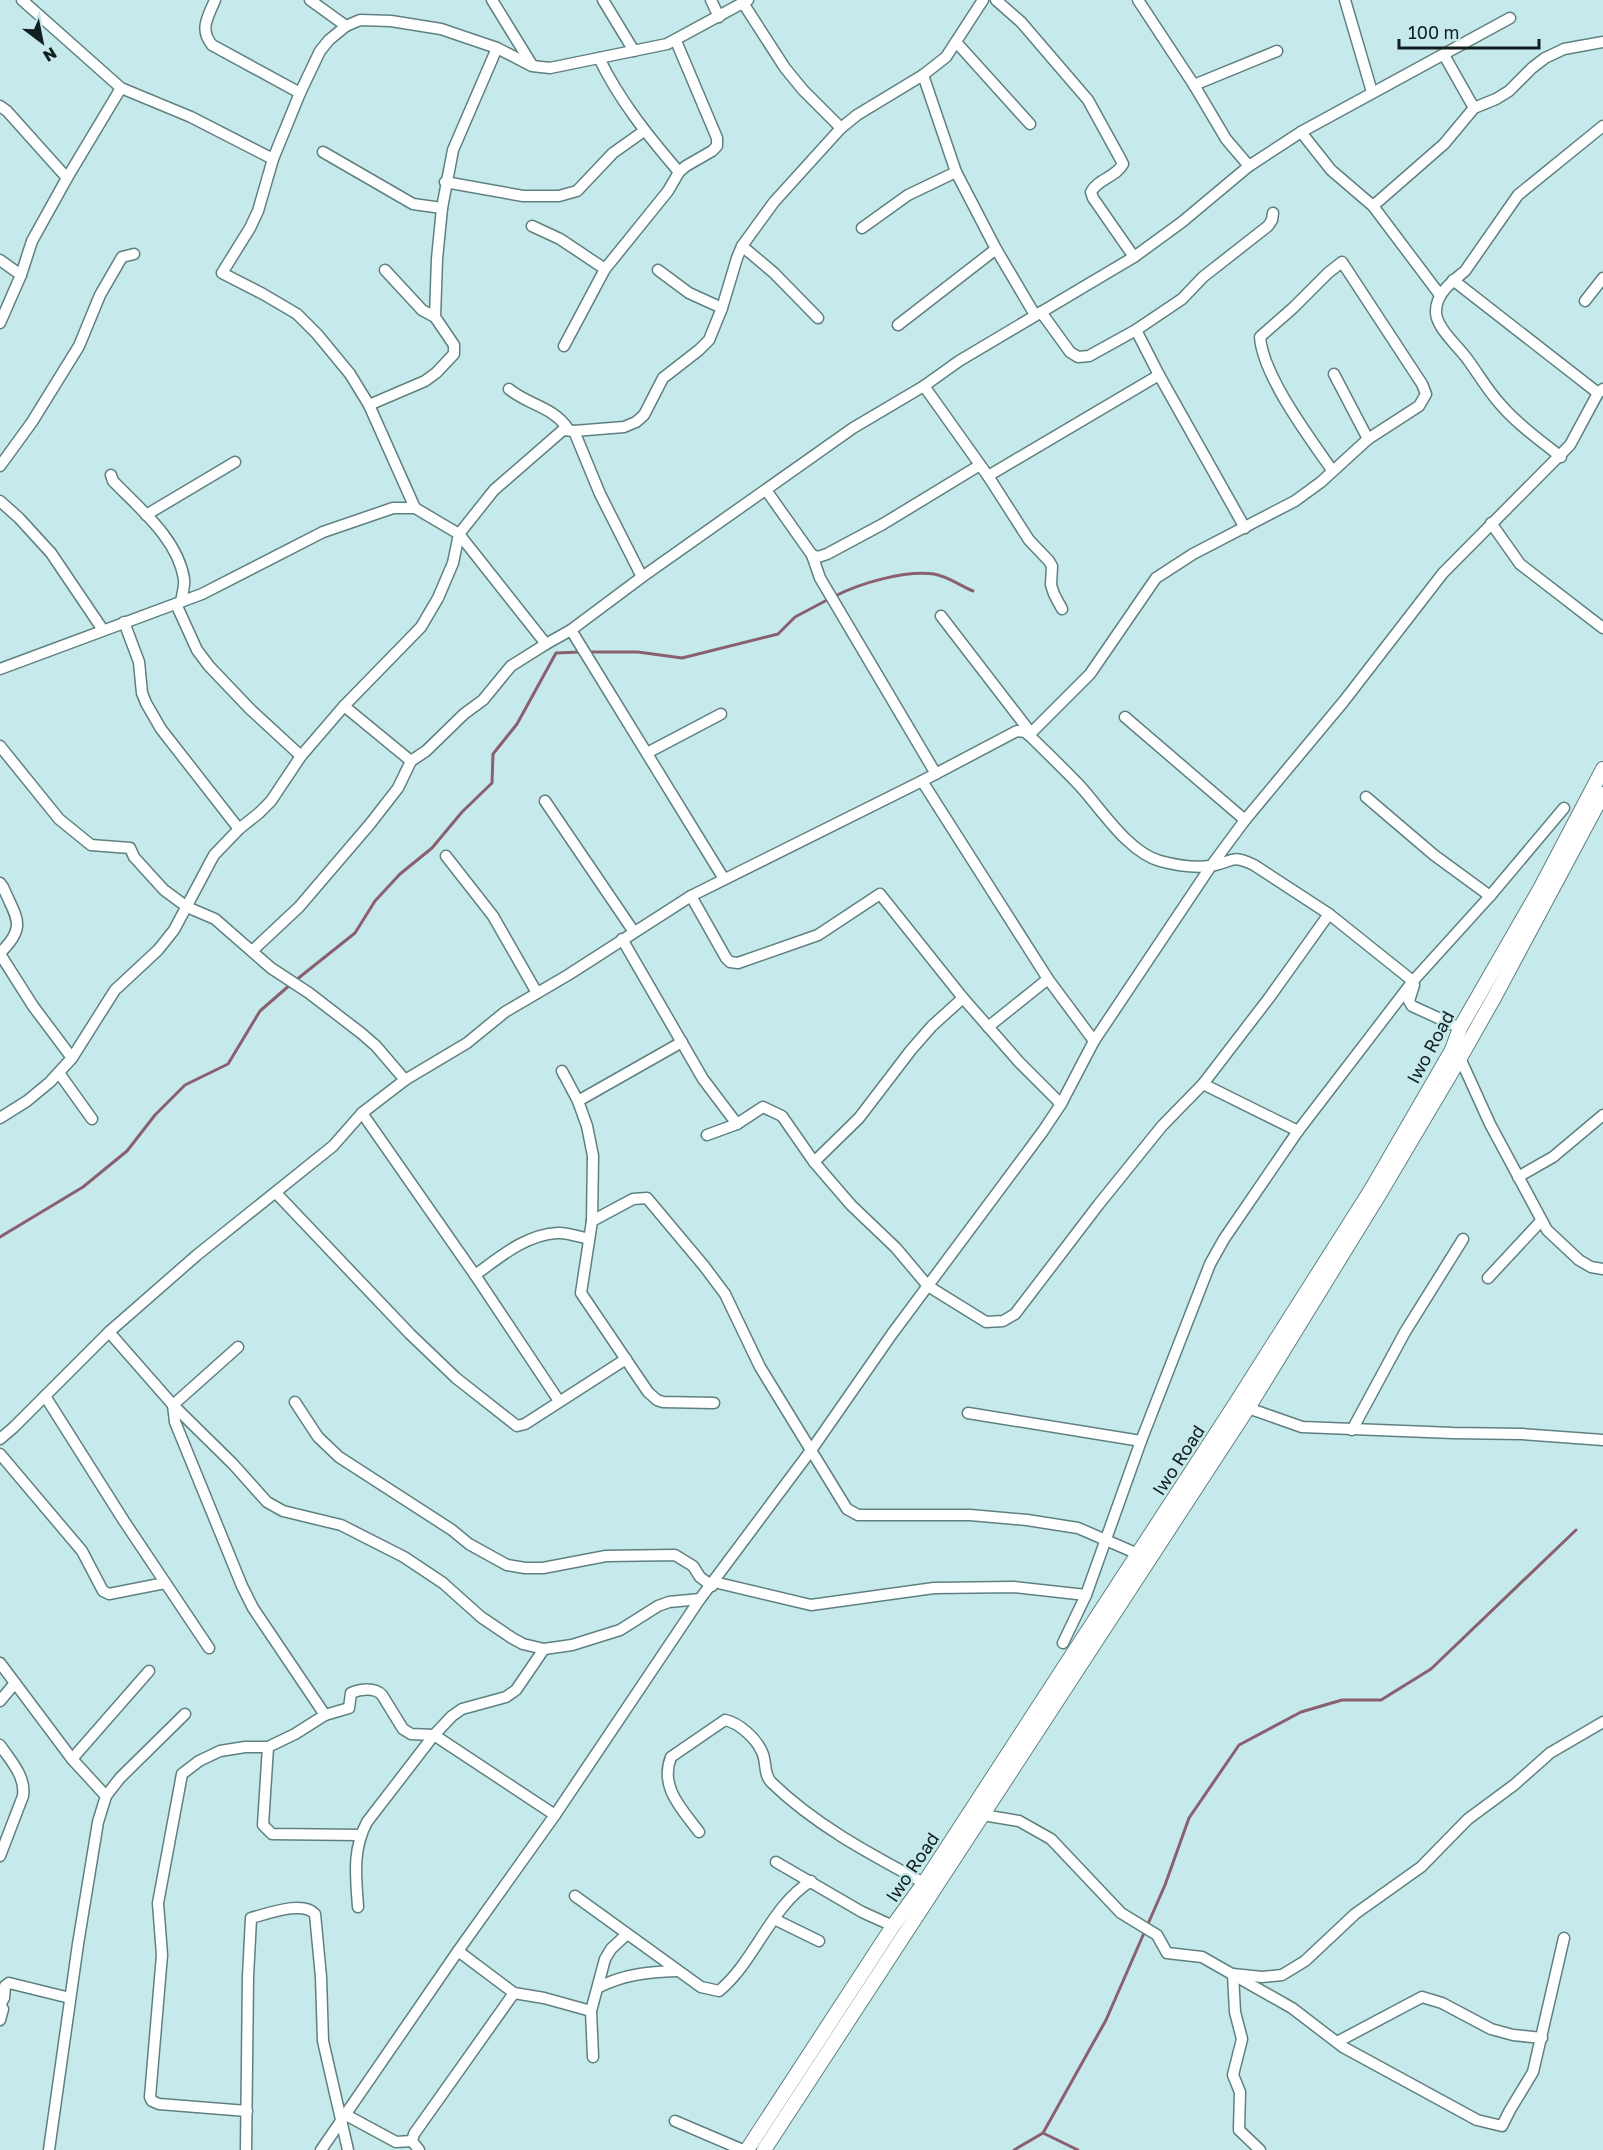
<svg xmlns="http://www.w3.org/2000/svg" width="1603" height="2150" font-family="'Golos Text',sans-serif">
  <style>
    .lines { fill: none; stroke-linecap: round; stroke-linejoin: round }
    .stream { stroke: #8a5f70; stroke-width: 3 }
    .minor-casing { stroke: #5f8081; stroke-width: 13 }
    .major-casing { stroke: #5f8081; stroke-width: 16 }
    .minor { stroke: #fff; stroke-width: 10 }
    .major { stroke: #fff; stroke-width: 14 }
    .labels { text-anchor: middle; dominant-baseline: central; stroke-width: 5; stroke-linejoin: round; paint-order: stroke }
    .street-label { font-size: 18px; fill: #111f1f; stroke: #c6eaec }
  </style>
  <rect width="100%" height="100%" fill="#c6eaec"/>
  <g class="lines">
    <!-- stream -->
    <g class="stream">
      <path d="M835 596C861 583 905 570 934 574 947 576 961 586 973 591"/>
      <polyline points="587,652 638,652 682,658 778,634 795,617 829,599"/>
      <polyline points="296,980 355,933 375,901 400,874 432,848 462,812 492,783 493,754 517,724 556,653 580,652"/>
      <polyline points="0,1237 83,1187 127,1151 155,1115 185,1085 228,1064 260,1011 291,984"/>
      <polyline points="1043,2133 1106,2020 1165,1885 1189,1818 1239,1745 1301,1712 1342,1700 1381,1700 1431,1669 1576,1530"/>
      <polyline points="1014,2150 1043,2133 1078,2150"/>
    </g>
    <!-- minor casing -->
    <g class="minor-casing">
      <g id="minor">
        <polyline points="22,0 121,88 191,117 273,159"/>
        <path d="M215 0C208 17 199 29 212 45L300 93"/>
        <polyline points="310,0 346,26"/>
        <polyline points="492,0 532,65"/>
        <polyline points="603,0 634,51"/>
        <polyline points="711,0 719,17"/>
        <path d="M996 0 1021 22 1088 100 1121 160 1123 164C1116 177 1098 179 1091 192L1093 198 1134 257"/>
        <polyline points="1138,0 1194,85 1226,139 1249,166"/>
        <polyline points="1345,0 1372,92"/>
        <polyline points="743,3 785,68 803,90 841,128"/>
        <polyline points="956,42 1030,124"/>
        <polyline points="1444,55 1474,108"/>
        <path d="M599 58C619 100 649 137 679 172"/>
        <polyline points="923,75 956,172 996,249 1035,315"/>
        <polyline points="1194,85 1277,51"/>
        <polyline points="0,106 7,111 67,178"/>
        <polyline points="1301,132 1331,170 1373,206 1440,295"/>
        <polyline points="323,152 413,204 442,208"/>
        <polyline points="445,182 523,196 559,196 577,191 613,153 644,131"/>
        <polyline points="1373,206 1444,144 1474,108 1496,99 1509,91 1532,68 1545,58 1564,49 1603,42"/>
        <polyline points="532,226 560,239 605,269"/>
        <polyline points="862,228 908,195 956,172"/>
        <polyline points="742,246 774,273 818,318"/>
        <polyline points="0,260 21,275"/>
        <polyline points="385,270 422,310 435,317"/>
        <polyline points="658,270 689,293 722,308"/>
        <polyline points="1453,280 1598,393"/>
        <polyline points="1585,301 1603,278"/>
        <polyline points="1041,312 1070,352 1078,357 1089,356 1136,330 1182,299 1203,277 1268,226 1272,220 1273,213"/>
        <polyline points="0,323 21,275 32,241 67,178 121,88"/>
        <polyline points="898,325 996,249"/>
        <polyline points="1136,330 1159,375 1245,528"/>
        <polyline points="564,346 605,269 668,191 679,172 686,166 712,151 717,146 717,138 676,41"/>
        <polyline points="1334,374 1368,439"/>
        <polyline points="924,386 988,476 1029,540 1049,561 1052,566 1051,585 1054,594 1062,609"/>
        <path d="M509 389C528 405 554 407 568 429"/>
        <polyline points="369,405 425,381 436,373 454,354 454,345 435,317 437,259 442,208 453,150 497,48"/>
        <polyline points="574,431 600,494 642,577"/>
        <path d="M1561 457C1540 440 1518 425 1501 405 1488 391 1479 375 1468 360 1459 347 1435 327 1436 311 1436 293 1453 281 1465 271L1518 195 1603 126"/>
        <polyline points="0,466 32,422 79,346 100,295 122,257 134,254"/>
        <path d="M111 475 113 481C139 508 178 539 184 579 185 585 182 595 181 602"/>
        <polyline points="988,476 1159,375"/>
        <polyline points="766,490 812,555 820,578 936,774"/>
        <polyline points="0,501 19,518 51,553 103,630"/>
        <polyline points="415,508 369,405 350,374 317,334 297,314 263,294 222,273 250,228 258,211 273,159 300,93 320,51 329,40 346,26 360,20 391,21 441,29 497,48 532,66 550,68 667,44 748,0"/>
        <polyline points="146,515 235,462"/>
        <polyline points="1491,523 1520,564 1603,628"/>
        <polyline points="812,555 818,557 827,554 883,524 980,465"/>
        <polyline points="176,604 197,650 209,666 250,709 301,756"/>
        <polyline points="941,616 1031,733"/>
        <polyline points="124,622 139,662 142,693 146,703 161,729 239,829"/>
        <polyline points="571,630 642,577 853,428 924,386 959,361 1134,257 1182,222 1249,166 1301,132 1510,18"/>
        <polyline points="0,669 202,594 323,532 393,508 415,508 459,534 546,644 571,630 724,879"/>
        <polyline points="344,706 411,761"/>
        <polyline points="1125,717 1245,820"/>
        <path d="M1025 732 1031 733 1090 674 1156 578 1193 554 1295 501 1321 482 1368 439 1419 406 1426 394 1422 384 1342 262 1328 273 1293 308 1260 337C1263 376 1309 437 1332 470"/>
        <polyline points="0,746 59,819 91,845 130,848 134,857 164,890 187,907 215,919 271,968 309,993 361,1033 376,1046 405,1080"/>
        <polyline points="647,753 721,714"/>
        <polyline points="922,781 1048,979 1094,1041"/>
        <polyline points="1366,797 1434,855 1490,896"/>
        <polyline points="545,801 634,932"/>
        <polyline points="446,856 493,916 537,993"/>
        <path d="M0 883 3 887C16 918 28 926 0 953"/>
        <polyline points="691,896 726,958 730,962 738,963 818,935 880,894 963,998 1019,1062 1061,1104"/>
        <polyline points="622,939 703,1079 737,1124"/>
        <polyline points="252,951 299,907 370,824 398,788 411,761 426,751 464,714 483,700 511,666 546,644"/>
        <polyline points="0,954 33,1006 72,1058"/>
        <polyline points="988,1027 1048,979"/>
        <polyline points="1460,1058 1490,1124 1547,1230 1579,1260 1591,1267 1603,1269"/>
        <polyline points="562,1071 578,1101 587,1126 593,1156 592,1221 581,1293 648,1392 657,1400 663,1402 714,1403"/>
        <polyline points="59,1073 92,1119"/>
        <polyline points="1203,1084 1298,1131"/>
        <polyline points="578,1101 682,1042"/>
        <polyline points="362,1113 475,1275 559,1401"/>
        <polyline points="0,1118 27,1101 50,1082 72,1058 115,990 158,950 174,930 214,855 239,829 259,813 271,801 301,756 344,706 421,627 438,598 453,563 459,534 494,490 563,430 574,431 624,427 636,422 644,415 663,378 699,350 709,340 722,308 737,258 742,246 774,202 841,128 857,115 923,75 946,57 983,0"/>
        <polyline points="707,1135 737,1124 763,1107 782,1116 814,1162 851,1205 896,1248 928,1286 986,1322 1003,1321 1015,1314 1099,1204 1162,1126 1203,1084 1269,998 1329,914"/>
        <polyline points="814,1162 859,1118 911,1050 932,1026 963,998"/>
        <polyline points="1518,1177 1553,1157 1603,1115"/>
        <polyline points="276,1193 410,1334 456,1378 517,1426 525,1424 626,1359"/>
        <polyline points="592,1221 633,1199 647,1198 704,1266 725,1294 760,1367 847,1509 858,1515 970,1515 1027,1520 1078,1528 1138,1554"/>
        <path d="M475 1275C500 1257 525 1235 557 1233 567 1232 579 1237 589 1239"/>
        <polyline points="1488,1278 1541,1221"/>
        <polyline points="109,1332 173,1405 233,1464 267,1502 283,1511 341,1525 404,1557 443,1583 481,1617 512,1638 523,1644 544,1649 572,1645 620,1630 658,1606 669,1602 700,1599"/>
        <polyline points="238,1347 173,1405 175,1422 242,1586 253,1608 325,1715"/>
        <polyline points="45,1396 124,1521 209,1648"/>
        <polyline points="295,1402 318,1437 339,1457 452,1530 469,1544 507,1565 525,1568 543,1568 606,1556 675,1555 693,1566 700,1577 712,1586"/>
        <polyline points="1248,1408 1302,1427 1453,1433 1522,1434 1603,1440"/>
        <polyline points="968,1413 1141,1441"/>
        <polyline points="1352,1430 1405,1332 1463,1239"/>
        <path d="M0 1439 14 1427 109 1332 197 1255 333 1146 362 1113 405 1080 467 1043 505 1012 568 975 691 896 922 781 1017 731 1025 732 1031 737C1047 753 1064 769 1080 786 1102 810 1128 852 1160 861 1175 865 1195 868 1210 866 1233 863 1229 853 1254 865L1329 914 1409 978 1414 985 1409 1001 1412 1006 1460 1028"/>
        <polyline points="0,1454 82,1551 103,1591 109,1594 165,1583"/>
        <polyline points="714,1582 811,1605 934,1588 1014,1587 1086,1595"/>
        <polyline points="1063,1643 1086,1595 1141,1441 1210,1264 1224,1239 1298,1131 1413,981 1490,896 1564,808"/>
        <polyline points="0,1663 72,1759 106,1796"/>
        <polyline points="0,1701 15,1683"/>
        <path d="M0 1745C10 1760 26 1776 23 1796L0 1856"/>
        <polyline points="268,1747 263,1825 272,1834 360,1835"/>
        <polyline points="72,1759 149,1671"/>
        <polyline points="983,1815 1019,1821 1051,1839 1121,1913 1157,1935 1167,1953 1202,1957 1292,2008 1343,2047 1477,2120 1502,2126 1510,2110 1533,2072 1564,1938"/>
        <path d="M699 1832C682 1809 659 1787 671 1757L725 1720C739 1723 756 1738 762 1752 767 1762 763 1773 771 1782 815 1825 870 1854 924 1883"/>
        <polyline points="776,1862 862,1912 893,1926"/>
        <path d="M575 1896 701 1987 719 1991C756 1960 770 1907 811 1881"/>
        <path d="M358 1907C356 1877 352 1850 367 1822L434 1735 452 1716 462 1709 506 1697 516 1690 544 1649"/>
        <polyline points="774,1919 819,1941"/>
        <polyline points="458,1951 514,1993 544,1998 591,2011"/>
        <path d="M599 1987C625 1974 649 1972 677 1971"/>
        <polyline points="0,2020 3,2009 0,2005 4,1998 5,1986 9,1983 70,1998"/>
        <polyline points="1337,2042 1422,1997 1442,2003 1491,2029 1513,2035 1542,2038"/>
        <polyline points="593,2057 591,2011 605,1959 611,1949 626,1935"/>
        <path d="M247 2111 159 2104 152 2101 150 2097 162 1955 158 1903 182 1774 199 1761 220 1751 245 1747H268L295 1734 325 1715 349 1708 351 1693C360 1689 375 1687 382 1695L403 1729 411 1734 434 1735 555 1815"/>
        <polyline points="346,2115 396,2142 412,2141"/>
        <polyline points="675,2121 743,2150"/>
        <polyline points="49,2150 78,1944 98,1822 106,1796 120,1778 185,1714"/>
        <path d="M246 2150 248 1977 251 1918C267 1914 303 1900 315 1914L321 1977 323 2041 348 2150"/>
        <polyline points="321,2150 458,1951 555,1815 700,1599 812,1449 892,1334 1043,1131 1061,1104 1094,1041 1211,866 1245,820 1344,701 1443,573 1570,445 1598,393 1603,389"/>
        <polyline points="419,2150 412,2141 414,2134 514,1993"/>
        <polyline points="1260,2150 1239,2130 1240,2092 1233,2075 1242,2039 1235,2012 1233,1974 1262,1977 1282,1975 1305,1961 1355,1914 1421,1867 1468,1819 1514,1785 1550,1753 1603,1722"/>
      </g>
    </g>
    <!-- major casing -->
    <g class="major-casing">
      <g id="major">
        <polyline points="747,2150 893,1926 924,1883 1236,1403 1371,1190 1452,1050 1460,1028 1540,889 1603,769"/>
        <polyline points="764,2150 1248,1408 1380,1193 1460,1058 1495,996 1603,794"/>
      </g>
    </g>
    <!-- minor -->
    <use href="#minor" class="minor"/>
    <!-- major -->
    <use href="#major" class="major"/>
  </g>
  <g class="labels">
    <!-- street labels -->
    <g class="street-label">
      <text transform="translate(1430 1047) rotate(-62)">Iwo Road</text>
      <text transform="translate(1178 1460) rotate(-57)">Iwo Road</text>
      <text transform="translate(912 1867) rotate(-56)">Iwo Road</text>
    </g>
  </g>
  <!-- north arrow -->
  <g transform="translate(42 42) rotate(148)" stroke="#c6eaec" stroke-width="4.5" paint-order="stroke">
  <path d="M0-4.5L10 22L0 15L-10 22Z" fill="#111f1f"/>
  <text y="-9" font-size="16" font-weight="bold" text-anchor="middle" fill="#111f1f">N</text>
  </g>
  <!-- scale -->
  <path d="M1399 39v9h140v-9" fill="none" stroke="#111f1f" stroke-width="3"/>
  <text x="1408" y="39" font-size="18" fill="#111f1f" stroke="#c6eaec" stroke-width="4.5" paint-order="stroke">100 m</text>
</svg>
